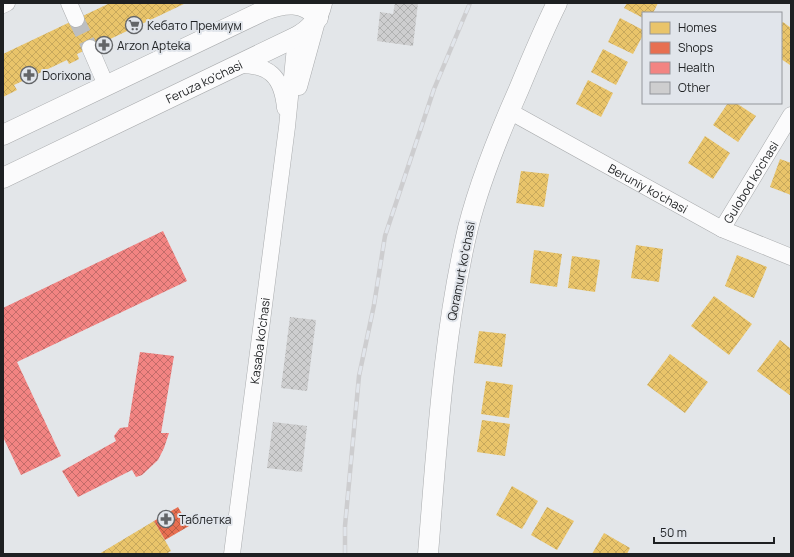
<svg xmlns="http://www.w3.org/2000/svg" width="794" height="557" font-family="Manrope,sans-serif">
  <style>
    .homes { fill: url(#homes-cross-hatch) }
    .shops { fill: url(#shops-cross-hatch) }
    .health { fill: url(#health-cross-hatch) }
    .building { fill: url(#building-cross-hatch) }
    .lines { fill: none; stroke-linecap: round; stroke-linejoin: round }
    .minor-tunnel { stroke: #bcbec1; stroke-width: 16; stroke-dasharray: 16 8; stroke-linecap: butt }
    .minor-casing { stroke: #aaacae; stroke-width: 17 }
    .major-casing { stroke: #aaacae; stroke-width: 21 }
    .minor { stroke: #fbfbfc; stroke-width: 16 }
    .major { stroke: #fbfbfc; stroke-width: 20 }
    .rail-casing { stroke: #cdcdcf; stroke-width: 4.5 }
    .rail { stroke: #e1e5eb; stroke-width: 3; stroke-dasharray: 9; stroke-linecap: butt }
    .labels { text-anchor: middle; dominant-baseline: central; stroke-width: 4; stroke-linejoin: round; paint-order: stroke }
    .poi-label { font-size: 12px; fill: #1e2022; stroke: #e1e5eb; text-anchor: start }
    .street-label { font-size: 12px; fill: #1e2022; stroke: #e1e5eb }
  </style>
  <defs>
    <pattern id="homes-cross-hatch" width="8" height="8" patternUnits="userSpaceOnUse"><rect width="8" height="8" fill="#e9c46a"/><path d="M0 0l8 8M0 8l8-8" fill="none" stroke="#c7a85c"/></pattern>
    <pattern id="shops-cross-hatch" width="8" height="8" patternUnits="userSpaceOnUse"><rect width="8" height="8" fill="#e76f51"/><path d="M0 0l8 8M0 8l8-8" fill="none" stroke="#bb5b43"/></pattern>
    <pattern id="health-cross-hatch" width="8" height="8" patternUnits="userSpaceOnUse"><rect width="8" height="8" fill="#f28482"/><path d="M0 0l8 8M0 8l8-8" fill="none" stroke="#c36c6a"/></pattern>
    <pattern id="building-cross-hatch" width="8" height="8" patternUnits="userSpaceOnUse"><rect width="8" height="8" fill="#cececf"/><path d="M0 0l8 8M0 8l8-8" fill="none" stroke="#b0b1b1"/></pattern>
  </defs>
  <rect width="100%" height="100%" fill="#e3e6e9"/>
  <!-- homes -->
  <g class="homes">
    <polygon points="110,3 186,3 106,41 108,46 97,51 95,46 77,54 79,59 69,64 67,60 14,85 17,90 3,97 3,54"/>
    <polygon points="627,3 658,3 653,13 643,13 643,18 624,8"/>
    <polygon points="620,18 643,30 643,35 633,54 608,42"/>
    <polygon points="783,22 791,28 790,65 781,59 781,24"/>
    <polygon points="603,49 628,62 616,85 591,72"/>
    <polygon points="588,80 613,93 601,117 576,104"/>
    <polygon points="728,103 736,103 756,116 738,142 713,125"/>
    <polygon points="705,136 730,153 713,179 688,163"/>
    <polygon points="780,159 791,163 791,195 770,187"/>
    <polygon points="521,171 549,174 544,207 516,203"/>
    <polygon points="636,245 663,249 659,282 631,278"/>
    <polygon points="534,250 562,254 557,287 530,283"/>
    <polygon points="737,255 767,267 754,298 725,286"/>
    <polygon points="572,256 600,260 595,292 568,288"/>
    <polygon points="714,296 752,324 729,355 691,326"/>
    <polygon points="479,331 506,334 502,367 474,363"/>
    <polygon points="780,340 791,349 791,396 757,371"/>
    <polygon points="670,354 708,382 685,413 647,385"/>
    <polygon points="486,381 513,385 509,418 481,414"/>
    <polygon points="482,420 510,424 505,456 477,452"/>
    <polygon points="512,486 538,501 522,529 496,515"/>
    <polygon points="547,507 574,521 557,550 531,535"/>
    <polygon points="154,521 171,551 166,554 99,554"/>
    <polygon points="604,533 630,548 627,554 592,554"/>
  </g>
  <!-- shops -->
  <polygon class="shops" points="178,507 189,526 165,540 154,521"/>
  <!-- health -->
  <g class="health">
    <polygon points="163,231 187,281 17,362 61,456 21,475 3,437 3,308"/>
    <polygon points="140,352 174,356 161,433 169,433 164,448 158,460 142,475 136,477 132,470 78,497 62,471 116,441 114,436 120,428 128,427"/>
  </g>
  <!-- building -->
  <g class="building">
    <polygon points="395,3 418,3 413,46 377,41 380,12 393,14"/>
    <polygon points="290,317 316,320 307,391 281,388"/>
    <polygon points="273,422 307,426 302,472 267,468"/>
  </g>
  <g class="lines">
    <!-- minor-tunnel -->
    <polyline class="minor-tunnel" points="76,19 90,48"/>
    <!-- minor casing -->
    <g class="minor-casing">
      <g id="minor">
        <polyline points="69,3 76,19"/>
        <polyline points="3,5 7,3"/>
        <polyline points="90,48 106,85"/>
        <path d="M237 65C269 64 282 76 285 108"/>
        <polyline points="299,87 318,18"/>
        <path id="s1" d="M509 111 722 229 791 257"/>
        <path id="s2" d="M722 229 791 115"/>
        <path id="s3" d="M232 554 287 127 296 37"/>
      </g>
    </g>
    <!-- major casing -->
    <g class="major-casing">
      <g id="major">
        <path d="M3 135 265 10C284 3 304 0 318 18"/>
        <path id="s4" d="M3 178 296 37C311 29 318 20 322 3"/>
        <path d="M428 554C437 445 443 334 468 228 480 180 499 134 519 89 531 60 543 31 557 3"/>
      </g>
    </g>
    <!-- minor -->
    <use href="#minor" class="minor"/>
    <!-- major -->
    <use href="#major" class="major"/>
    <!-- rail casing -->
    <g class="rail-casing">
      <polyline id="rail" points="345,554 345,526 359,376 374,305 385,236 434,89 470,3"/>
    </g>
    <!-- rail -->
    <use href="#rail" class="rail"/>
  </g>
  <!-- icons -->
  <defs>
    <g id="supermarket-ring" transform="scale(0.9)"><circle r="9.5" fill="#e1e5eb" stroke="#636568" stroke-width="1.5"/><path d="M-6-5.5h2.5l.6 2H6L4.5 2H-2.5L-4.4-4H-6ZM-1.5 3.2a1.3 1.3 0 1 0 .1 0ZM3 3.2a1.3 1.3 0 1 0 .1 0Z" fill="#636568"/></g>
    <g id="pharmacy-ring" transform="scale(0.9)"><circle r="9.5" fill="#e1e5eb" stroke="#636568" stroke-width="1.5"/><path d="M-2-6h4v4h4v4h-4v4h-4v-4h-4v-4h4Z" fill="#636568"/></g>
  </defs>
  <g fill-rule="evenodd">
    <use href="#supermarket-ring" x="134" y="25"/>
    <use href="#pharmacy-ring" x="104" y="45"/>
    <use href="#pharmacy-ring" x="29" y="75"/>
    <use href="#pharmacy-ring" x="166" y="519"/>
  </g>
  <g class="labels">
    <!-- poi labels -->
    <g class="poi-label">
      <text x="147" y="25">Кебато Премиум</text>
      <text x="117" y="45">Arzon Apteka</text>
      <text x="42" y="75">Dorixona</text>
      <text x="179" y="519">Таблетка</text>
    </g>
    <!-- street labels -->
    <g class="street-label">
      <text stroke="none"><textPath href="#s4" startOffset="223">Feruza ko'chasi</textPath></text>
      <text stroke="none"><textPath href="#s2" startOffset="55">Gulobod ko'chasi</textPath></text>
      <text stroke="none"><textPath href="#s1" startOffset="159">Beruniy ko'chasi</textPath></text>
      <text transform="translate(461 271) rotate(-79)">Qoramurt koʻchasi</text>
      <text stroke="none"><textPath href="#s3" startOffset="215">Kasaba ko'chasi</textPath></text>
    </g>
  </g>
  <!-- border -->
  <rect width="794" height="557" fill="none" stroke="#1e2022" stroke-width="8"/>
  <!-- legend -->
  <rect x="642" y="12" width="140" height="92" fill="#e1e5eb" stroke="#93969b"/>
  <rect x="650" y="22" width="20" height="12" fill="#e9c46a" stroke="#93969b"/>
  <text x="678" y="32" font-size="12" fill="#1e2022">Homes</text>
  <rect x="650" y="42" width="20" height="12" fill="#e76f51" stroke="#93969b"/>
  <text x="678" y="52" font-size="12" fill="#1e2022">Shops</text>
  <rect x="650" y="62" width="20" height="12" fill="#f28482" stroke="#93969b"/>
  <text x="678" y="72" font-size="12" fill="#1e2022">Health</text>
  <rect x="650" y="82" width="20" height="12" fill="#cececf" stroke="#93969b"/>
  <text x="678" y="92" font-size="12" fill="#1e2022">Other</text>
  <!-- scale -->
  <path d="M654 537v6h120v-6" fill="none" stroke="#1e2022" stroke-width="2"/>
  <text x="660" y="537" font-size="12" fill="#1e2022" stroke="#e1e5eb" stroke-width="3" paint-order="stroke">50 m</text>
</svg>
